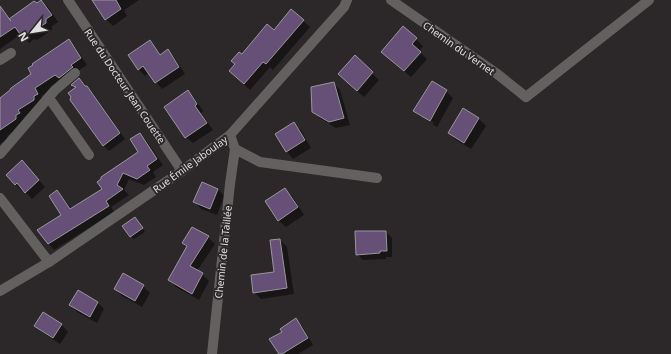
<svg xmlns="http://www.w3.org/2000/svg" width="671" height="354" font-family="'Noto Sans',sans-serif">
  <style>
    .shadow { fill: #0007; fill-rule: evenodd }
    .building { fill: #675077; stroke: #99969b }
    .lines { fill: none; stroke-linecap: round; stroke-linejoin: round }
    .minor { stroke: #636060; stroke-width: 10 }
    .labels { text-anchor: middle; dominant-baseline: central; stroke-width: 4; stroke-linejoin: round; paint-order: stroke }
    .street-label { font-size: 10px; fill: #e1dedf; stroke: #2c282a }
  </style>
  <rect width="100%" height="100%" fill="#2c282a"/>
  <!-- shadow -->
  <g class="shadow">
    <polygon points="96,0 139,0 124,10 127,16 113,26 106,19"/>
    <polygon points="41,1 48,7 58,22 52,26 52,30 37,40 34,39 29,43 21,34 0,49 0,7 11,19"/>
    <polygon points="291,11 310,27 273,70 270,67 250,90 236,77 236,64 242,56 274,31"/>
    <polygon points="403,27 423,46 419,51 427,59 411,77 389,58"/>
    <polygon points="69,40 75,47 87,65 41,96 44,101 40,107 24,118 26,120 22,125 7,136 8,138 0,144 0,103"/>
    <polygon points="150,41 161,55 167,51 174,57 185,74 162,89 149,73 145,76 138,69"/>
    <polygon points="355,57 379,80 364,97 346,81"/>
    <polygon points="80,79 93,93 125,139 109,151 103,145 76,88 73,85"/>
    <polygon points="333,83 340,90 350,125 336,128 320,118 313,112"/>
    <polygon points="188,91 194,98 203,111 201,113 213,130 193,143 186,137"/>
    <path d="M446 91 453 98 437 127 421 117 415 111ZM421 114 434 123 433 124 421 117Z"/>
    <polygon points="464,110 479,119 486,126 471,149 456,140 449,133"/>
    <polygon points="294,124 301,130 311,148 293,159 287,152 276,135"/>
    <polygon points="140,134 146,140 163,165 153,172 156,177 144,185 129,179 124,190 129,195 111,207 114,212 54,250 48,243 62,215 57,191 72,209 103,189 140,153"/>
    <polygon points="22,161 45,187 32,199 23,189 22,191 15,184"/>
    <polygon points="218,189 224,196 217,215 201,209 195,202"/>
    <polygon points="285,189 292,196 304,215 286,227 279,221 266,201"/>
    <polygon points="138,222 145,232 134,239 131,236"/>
    <polygon points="386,232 392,238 392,257 386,257 386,259 363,260 357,254"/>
    <polygon points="208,237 215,244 197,271 202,274 209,281 199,300 176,287 170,280 188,247 183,243"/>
    <polygon points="280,240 287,247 294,294 261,299 254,292 275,273"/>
    <polygon points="123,275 143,286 150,293 142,307 122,296 115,289"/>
    <polygon points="98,303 104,309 97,323 77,312 70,305"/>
    <polygon points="44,314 62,325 68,332 60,344 42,332 35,325"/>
    <polygon points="296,320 302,326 313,345 298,354 280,354 283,332"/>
  </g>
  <!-- building -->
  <g class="building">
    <polygon points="41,0 52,15 46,19 46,23 30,33 27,33 22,37 15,27 0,37 0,6 11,21 9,19 34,1 37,3"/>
    <polygon points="92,0 116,0 121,9 105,20"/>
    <polygon points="291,9 304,20 266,64 263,62 244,84 229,71 235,64 231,61 239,52 242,54 267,24 274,30"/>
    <polygon points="403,26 417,38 412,44 421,52 404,71 381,52"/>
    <polygon points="69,39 81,58 71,65 73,67 59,78 55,75 35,88 38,94 34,96 34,100 18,110 20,113 16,115 16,119 0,130 0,98 10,90 11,88 31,74 28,68 33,65 32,64"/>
    <polygon points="150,40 160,55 168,49 179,67 155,83 143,66 138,70 128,55"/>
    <polygon points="355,55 373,72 357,91 338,74"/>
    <polygon points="79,78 85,86 87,86 120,133 103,146 70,100 71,97 68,93 76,87 71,85"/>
    <polygon points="432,81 447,90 430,121 413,111"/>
    <polygon points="334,82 344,118 329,122 312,112 311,87"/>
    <polygon points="188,90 197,104 195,106 207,123 185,138 164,107"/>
    <polygon points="463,108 479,118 464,143 448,133"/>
    <polygon points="294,122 305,140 286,152 275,134"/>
    <polygon points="140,133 157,159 147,166 150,170 137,179 123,173 117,185 123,189 106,201 109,206 48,244 37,230 61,215 49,196 57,190 70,209 102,189 97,182 101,179 101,177 138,152 130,139"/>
    <polygon points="22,160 39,180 25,193 17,183 15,185 6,175"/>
    <polygon points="202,182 218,189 210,209 193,202"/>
    <polygon points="285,188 298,207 278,221 265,201"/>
    <polygon points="135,217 143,228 130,237 122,226"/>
    <polygon points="192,227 209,236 190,266 203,273 192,294 168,280 187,246 182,243"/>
    <polygon points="355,231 386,231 387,251 380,251 380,253 356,255"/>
    <polygon points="280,239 287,288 253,293 251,275 274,272 270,240"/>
    <polygon points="123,273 144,285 135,301 114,289"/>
    <polygon points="78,290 98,302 90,317 69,305"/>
    <polygon points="43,312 62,324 53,338 34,326"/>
    <polygon points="296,318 308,338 282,354 279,354 269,339 282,332 280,329"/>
  </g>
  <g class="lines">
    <!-- minor -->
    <g class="minor">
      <polyline points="68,0 182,171"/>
      <polyline points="391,0 496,73 526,97 649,0"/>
      <polyline points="0,60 11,53"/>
      <polyline points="49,98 89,155"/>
      <polyline points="235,149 260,162 377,178"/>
      <polyline points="0,154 55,90 75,73"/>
      <polyline points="0,198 49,262"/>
      <polyline points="0,291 49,262 182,171 230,135 344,7 347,0"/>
      <polyline points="212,354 230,184 235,149 230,135"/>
    </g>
  </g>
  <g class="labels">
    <!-- street labels -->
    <g class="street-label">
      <text transform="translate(459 48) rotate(35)">Chemin du Vernet</text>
      <text transform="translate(125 86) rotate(56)">Rue du Docteur Jean Couette</text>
      <text transform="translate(190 164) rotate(-36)">Rue Émile Jaboulay</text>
      <text transform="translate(223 252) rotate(-84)">Chemin de la Taillée</text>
    </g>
  </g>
  <!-- north arrow -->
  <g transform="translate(32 32) rotate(240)" stroke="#2c282a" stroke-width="3" paint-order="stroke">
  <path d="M0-3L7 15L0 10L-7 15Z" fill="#e1dedf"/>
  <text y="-6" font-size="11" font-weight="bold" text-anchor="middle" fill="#e1dedf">N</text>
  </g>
</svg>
